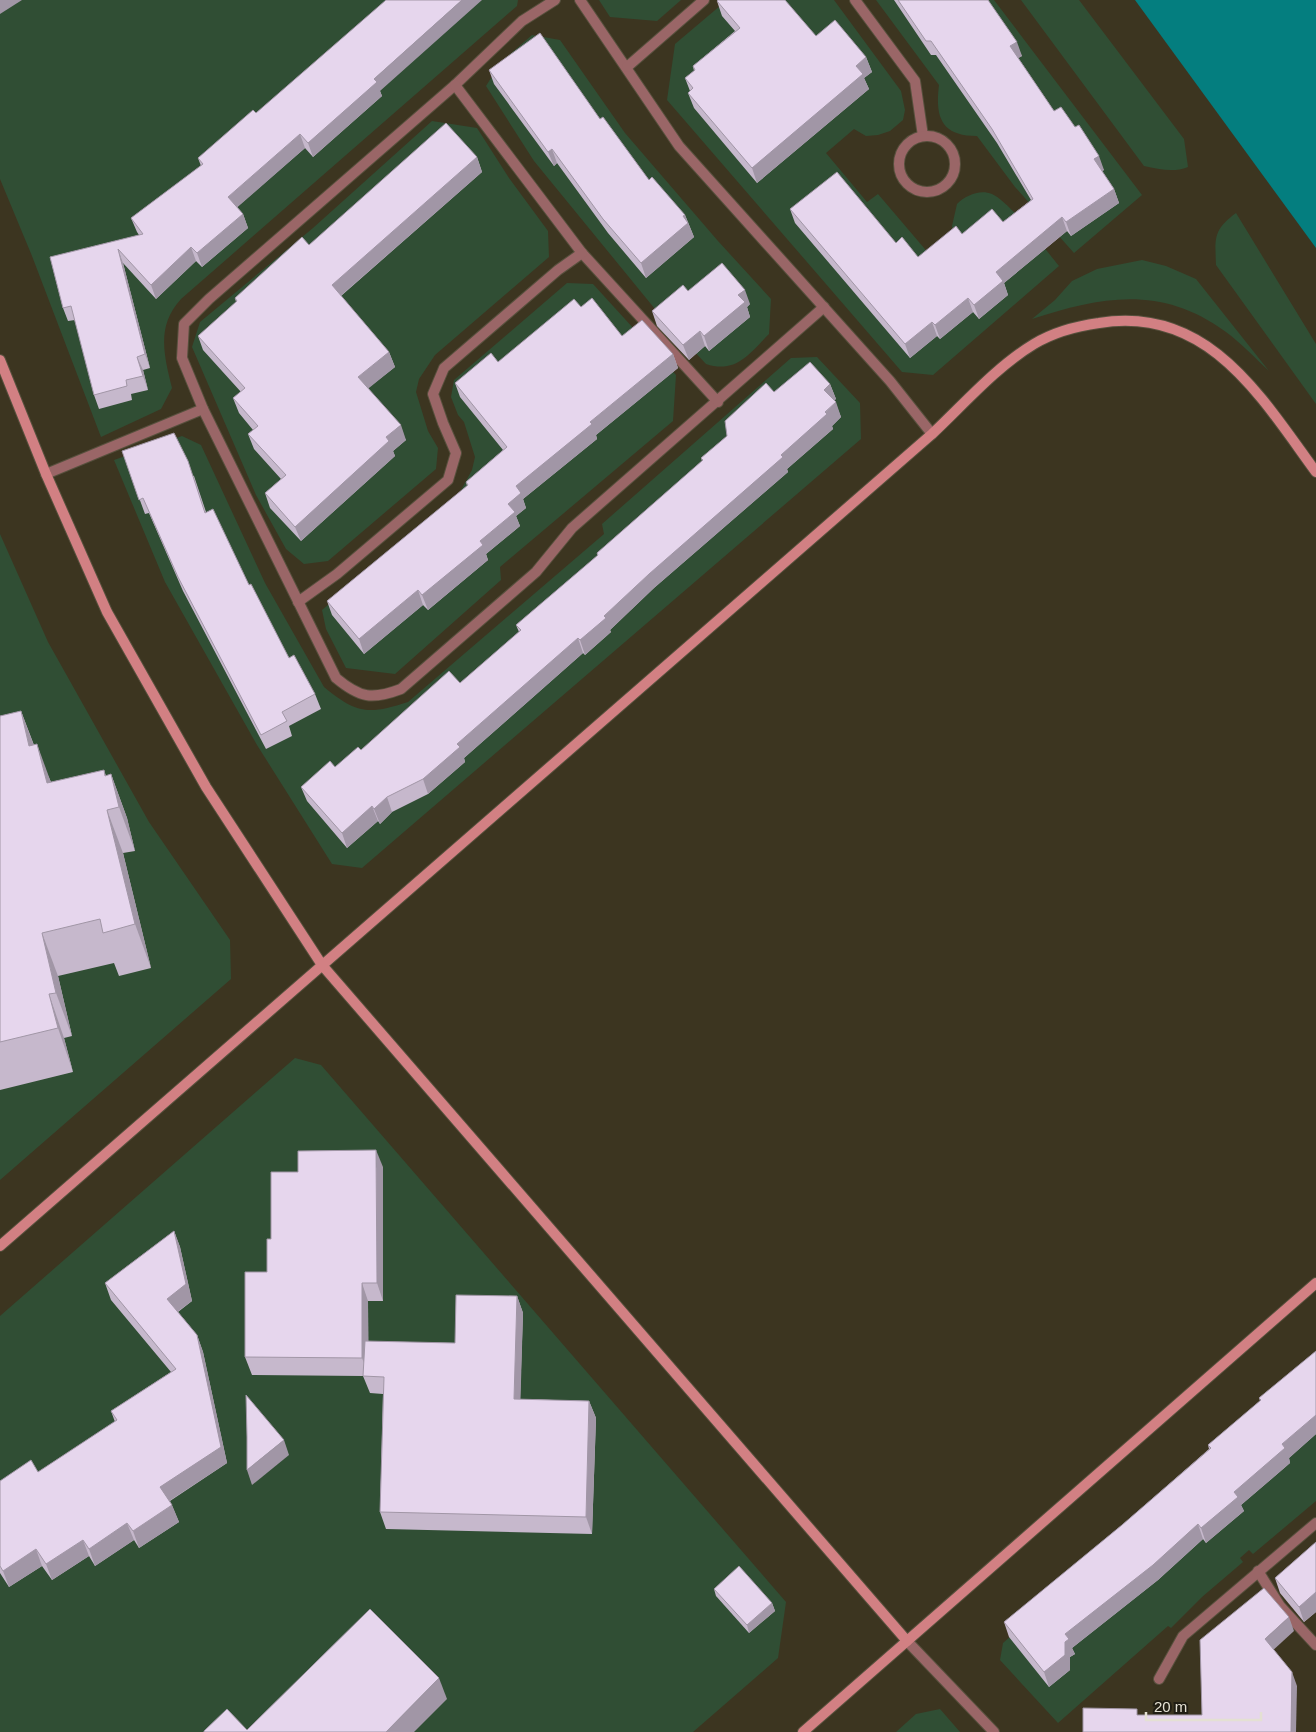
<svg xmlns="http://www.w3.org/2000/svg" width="1316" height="1732" font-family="Arial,sans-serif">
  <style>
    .green { fill: #304e34 }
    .water { fill: #047e7f }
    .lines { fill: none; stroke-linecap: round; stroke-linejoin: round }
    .street-casing { stroke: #57503d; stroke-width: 12 }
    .secondary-casing { stroke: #57503d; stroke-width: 12 }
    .street { stroke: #9a6667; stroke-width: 10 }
    .secondary { stroke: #d28083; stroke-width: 10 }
    .wall { fill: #c6b8cc }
    .shaded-wall { fill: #a196a6 }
    .building { fill: #e6d6ed; stroke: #a196a6 }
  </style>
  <rect width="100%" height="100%" fill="#3c3520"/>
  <!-- green -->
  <g class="green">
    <path d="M0 0H518L517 6 181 299C156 326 164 355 172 388L161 409 101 437 32 256 0 179Z"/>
    <polygon points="599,0 681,0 657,21 610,17"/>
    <path d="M727 0H834L901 91 905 110 903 120 890 131 878 135 866 136 854 129 826 153 867 202 878 194 930 255 954 235 952 226 957 204C966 195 980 189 992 194 1010 202 1045 249 1059 266L933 375 902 372 667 100 675 44Z"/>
    <path d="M876 0H994L1142 195 1074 253 1015 187 977 136C941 136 935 117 939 85Z"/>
    <path d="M1021 0H1079L1184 139 1188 167C1173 173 1159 169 1144 166Z"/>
    <path d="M532 35 560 40 625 133 718 241 771 299 769 334C750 353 736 374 706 364L655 309 534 161 486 86 501 62Z"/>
    <polygon points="432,121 477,128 509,178 548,231 549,257 435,355 419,379 416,392 428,431 438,448 436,469 328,561 304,564 286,549 256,495 192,347 200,322 313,228"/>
    <path d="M1236 213 1316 344V404L1216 265C1215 238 1213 230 1236 213Z"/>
    <path d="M1142 260 1166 266 1196 279 1269 371C1255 358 1241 343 1226 332 1162 285 1102 296 1032 319L1055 300 1072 281 1097 269Z"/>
    <polygon points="567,283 593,284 676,375 673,421 500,567 501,580 395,674 346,668 326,629 322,610 460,492 472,470 475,457 464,422 458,415 451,397 454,380"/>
    <path d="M817 357 860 403 861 439 362 868 332 864 257 745 165 582 114 460 182 436 201 445 265 583 324 687C357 714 368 715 408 702L604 534 602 524 791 358Z"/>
    <polygon points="0,534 48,642 149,822 230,940 231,979 0,1180"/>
    <polygon points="295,1058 321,1065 786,1602 778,1658 693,1732 0,1732 0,1316"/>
    <polygon points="1316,1367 1316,1501 1253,1554 1249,1550 1240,1558 1243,1562 1202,1597 1171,1628 1168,1626 1058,1723 1000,1660 1003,1643"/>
    <polygon points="940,1709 960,1732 896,1732 916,1714"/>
  </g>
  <!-- water -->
  <polygon class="water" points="1135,0 1316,0 1316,248"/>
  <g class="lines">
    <!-- street casing -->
    <g class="street-casing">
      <g id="street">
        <path d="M555 0 522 21 455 85 209 299 184 324 182 358 203 409 336 678C360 698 372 700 401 689L536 572 572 528 824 307"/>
        <polyline points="580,0 679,146 890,381 932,434"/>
        <polyline points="855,0 915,81 923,136"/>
        <polyline points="627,67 704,0"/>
        <polyline points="455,85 582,253 718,402"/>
        <circle cx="927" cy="164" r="28"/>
        <polyline points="46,474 203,409"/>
        <polyline points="298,602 337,574 448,480 456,453 443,423 433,394 444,368 558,270 582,253"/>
        <polyline points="1258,1571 1280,1606 1316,1645"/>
        <polyline points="907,1641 994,1732"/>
        <polyline points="1159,1679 1183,1636 1316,1523"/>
      </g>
    </g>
    <!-- secondary casing -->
    <g class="secondary-casing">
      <g id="secondary">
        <polyline points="0,360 46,474 107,612 206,787 322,965 907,1641"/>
        <path d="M0 1246 932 434C964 404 996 367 1034 344 1054 332 1077 326 1099 323 1208 305 1261 397 1316 472"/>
        <polyline points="803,1732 1316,1283"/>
      </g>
    </g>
    <!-- street -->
    <use href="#street" class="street"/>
    <!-- secondary -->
    <use href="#secondary" class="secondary"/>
  </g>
  <!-- wall -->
  <g class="wall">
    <polygon points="894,0 988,0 1022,56 1018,58 1054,111 1104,170 1102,171 1114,189 1119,203 1071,236 1067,231 1004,283 1008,295 979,319 973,312 940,339 937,336 910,358 795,223 790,209 896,243 918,257 962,234 1003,222 1031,200 997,143 936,55 931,55"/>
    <polygon points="717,1 816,36 866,57 872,72 864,78 869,89 757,183 694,108 688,93 690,91 685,78 694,71 693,66 735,31 722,16"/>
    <polygon points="489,70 600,119 649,180 685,215 694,237 646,278 608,233 557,163 554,166 494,84"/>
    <polygon points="380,91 382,96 313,157 305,148 237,207 243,214 248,228 202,267 196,261 156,299 123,263 150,368 143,370 148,390 131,394 132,400 99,409 94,395 75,320 68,321 63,308 50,257 139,235 137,232 131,218 201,166 198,158 256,113"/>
    <polygon points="477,157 482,172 341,296 389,352 395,367 368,388 406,440 393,451 395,456 301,541 270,508 265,493 281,479 254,449 248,434 253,430 239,413 233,398 241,392 203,350 198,336 236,302 235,298 309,245"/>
    <polygon points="688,291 750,304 747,307 750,317 709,351 705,346 689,360 657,326 652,311"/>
    <polygon points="581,307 622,336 673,354 678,368 596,435 597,439 523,499 526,508 516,516 520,526 486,554 488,560 428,610 423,605 364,654 332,615 327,601 467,486 466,482 503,450 460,397 455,383 498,362"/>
    <polygon points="830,384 836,399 834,400 841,417 832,426 833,429 787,469 788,472 654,588 610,630 611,632 585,655 583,653 464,758 465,762 428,794 392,812 380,824 378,821 347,848 307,801 301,787 335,767 361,750 460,683 519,632 516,625 597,556 597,553 702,461 701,458 727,436 774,392"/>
    <polygon points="122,451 194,476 206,512 249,585 289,658 315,694 321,709 289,726 292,736 266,749 183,591 149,513 145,514"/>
    <polygon points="21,711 34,745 51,782 104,770 106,776 111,774 127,818 135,851 123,853 151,968 119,976 114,963 58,976 72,1036 64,1038 73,1072 0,1090 0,716"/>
    <polygon points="383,1167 383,1301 368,1301 368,1342 455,1343 517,1296 523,1313 520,1399 589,1401 596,1418 592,1534 386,1529 380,1512 383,1394 370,1393 363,1376 252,1375 245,1357 267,1272 298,1172"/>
    <polygon points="174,1231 180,1247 192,1301 178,1312 197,1335 203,1352 227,1463 170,1501 179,1522 139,1548 134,1540 95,1566 89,1556 52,1580 42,1566 9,1587 0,1573 0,1481 38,1472 115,1422 111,1411 171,1372 111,1300 105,1283"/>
    <polygon points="1316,1351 1316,1434 1289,1458 1290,1463 1241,1505 1244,1511 1206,1543 1203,1539 1158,1580 1072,1648 1075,1654 1070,1657 1070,1670 1049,1687 1009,1637 1004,1622 1122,1525 1209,1449 1208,1445 1260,1401 1259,1398"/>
    <polygon points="1316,1542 1316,1612 1304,1622 1280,1593 1275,1578"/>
    <polygon points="714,1589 772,1603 775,1611 749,1633 716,1596"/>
  </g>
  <!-- shaded-wall -->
  <g class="shaded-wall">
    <polygon points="0,0 22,0 0,14"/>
    <polygon points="462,0 482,0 380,91 382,96 313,157 308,143 374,79"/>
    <polygon points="1017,42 1022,56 1015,60 1010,46"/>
    <polygon points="866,57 872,72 864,78 869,89 757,183 752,168 856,66"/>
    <polygon points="300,134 305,148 233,211 228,197"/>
    <polygon points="552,149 557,163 554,166 548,152"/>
    <polygon points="1099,156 1104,170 1099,173 1094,159"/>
    <polygon points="477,157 482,172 337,299 332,285"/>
    <polygon points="1114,189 1119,203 1071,236 1066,222"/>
    <polygon points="243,214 248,228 202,267 197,253"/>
    <polygon points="685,215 694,237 646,278 641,263"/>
    <polygon points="1062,217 1067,231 1004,283 1008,295 979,319 974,305 996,272"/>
    <polygon points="191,247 196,261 156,299 151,285"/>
    <polygon points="118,249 123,263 150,368 145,354"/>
    <polygon points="745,290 750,304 747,307 750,317 709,351 704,336 738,295"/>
    <polygon points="968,298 973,312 940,339 935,325"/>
    <polygon points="932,322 937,336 910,358 905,344"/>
    <polygon points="700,331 705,346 689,360 683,345"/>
    <polygon points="389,352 395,367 364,392 358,377"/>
    <polygon points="673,354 678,368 596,435 597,439 523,499 526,508 516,516 520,526 486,554 488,560 428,610 422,595 480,541 508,504 516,486 590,422"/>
    <polygon points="137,357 143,370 148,390 143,376"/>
    <polygon points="830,384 836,399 830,404 824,390"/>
    <polygon points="836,402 841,417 832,426 833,429 787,469 788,472 654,588 610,630 611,632 585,655 580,640 604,616 649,574 781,455"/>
    <polygon points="401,425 406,440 393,451 395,456 301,541 295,527 386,437"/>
    <polygon points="418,590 423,605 364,654 359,639"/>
    <polygon points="578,638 583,653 464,758 465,762 428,794 423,779 457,744"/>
    <polygon points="21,711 37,754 29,746"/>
    <polygon points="37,744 53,788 47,783"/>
    <polygon points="111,774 127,818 135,851 119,807"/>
    <polygon points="387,797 392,812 380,824 374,809"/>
    <polygon points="372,806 378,821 347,848 342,833"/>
    <polygon points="107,810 123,853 151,968 135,924"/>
    <polygon points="42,933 58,976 72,1036 56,993"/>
    <polygon points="49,994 64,1038 73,1072 58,1028"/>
    <polygon points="376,1150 383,1167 383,1301 377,1283"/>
    <polygon points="174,1231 180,1247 192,1301 173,1315 167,1299"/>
    <polygon points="362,1283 368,1301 369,1376 362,1358"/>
    <polygon points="517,1296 523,1313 520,1416 514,1399"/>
    <polygon points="197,1335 203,1352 227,1463 166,1503 160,1487"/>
    <polygon points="589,1401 596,1418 592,1534 586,1517"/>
    <polygon points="1316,1415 1316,1434 1289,1458 1290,1463 1241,1505 1244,1511 1206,1543 1201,1528 1234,1492 1282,1444"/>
    <polygon points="284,1440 289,1455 252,1485 247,1470"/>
    <polygon points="172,1505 179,1522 139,1548 133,1531"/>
    <polygon points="127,1523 134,1540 95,1566 89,1549"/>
    <polygon points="1198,1524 1203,1539 1158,1580 1072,1648 1075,1654 1070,1657 1070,1670 1049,1687 1044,1672 1065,1642 1065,1634"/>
    <polygon points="83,1540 89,1556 52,1580 46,1564"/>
    <polygon points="36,1549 42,1566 9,1587 3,1571"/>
    <polygon points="1316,1592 1316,1612 1304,1622 1299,1607"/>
    <polygon points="772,1603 775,1611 749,1633 747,1625"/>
    <polygon points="1289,1617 1294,1631 1270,1653 1265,1639"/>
    <polygon points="1292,1672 1297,1686 1296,1732 1291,1732"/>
    <polygon points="439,1678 447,1699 414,1732 386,1732"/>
  </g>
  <!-- building -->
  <g class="building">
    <polygon points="386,0 462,0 374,79 377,82 308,143 300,134 228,197 243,214 197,253 191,247 151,285 118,249 145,354 137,357 143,376 126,380 127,386 94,395 71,306 63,308 50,257 143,234 131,218 203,164 198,158 253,110 256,113"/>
    <polygon points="718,0 785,0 816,36 835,20 866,57 856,66 863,74 752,168 688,93 693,88 685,78 695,70 693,66 740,28 717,1"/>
    <polygon points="898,0 988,0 1017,42 1010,46 1054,111 1061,107 1075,127 1079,125 1099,156 1094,159 1114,189 1066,222 1062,217 996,272 1003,281 974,305 968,298 935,325 932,322 905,344 790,209 837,172 896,243 902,237 918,257 956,226 962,234 992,209 1003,222 1033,199 992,129 931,41 926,41"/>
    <polygon points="540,33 600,119 603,117 649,180 652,177 685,215 683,216 688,223 641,263 603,219 552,149 548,152 489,70"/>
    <polygon points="446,123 477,157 332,285 389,352 358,377 401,425 386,437 389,441 295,527 265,493 286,475 248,434 258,426 233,398 245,388 198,336 237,301 235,298 302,237 309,245"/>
    <polygon points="722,263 745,290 738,295 745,302 704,336 700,331 683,345 652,311 683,285 688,291"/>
    <polygon points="592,298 622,336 642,320 673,354 590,422 592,424 516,486 521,493 508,504 515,512 480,541 483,545 422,595 418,590 359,639 327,601 468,485 466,482 507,447 455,383 491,353 498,362 574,299 581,307"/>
    <polygon points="810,362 830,384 824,390 836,402 825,412 827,414 781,455 783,457 649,574 604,616 606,618 580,640 578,638 457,744 460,747 423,779 387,797 374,809 372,806 342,833 301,787 330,761 335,767 358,747 361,750 449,671 460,683 521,630 516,625 598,555 597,553 703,460 701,458 727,436 725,421 766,383 774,392"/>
    <polygon points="174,433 188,461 205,513 213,509 249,585 251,584 289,658 294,655 315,694 282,712 287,721 261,735 178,577 143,498 139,500 122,451"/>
    <polygon points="21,711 29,746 37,744 47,783 104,770 105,776 111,774 119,807 107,810 135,924 103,933 100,919 42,933 56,993 49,994 58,1028 0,1042 0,716"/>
    <polygon points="376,1150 377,1283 362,1283 362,1358 245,1357 245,1272 267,1272 267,1239 271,1239 271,1172 298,1172 298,1151"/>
    <polygon points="174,1231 186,1284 167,1299 197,1335 221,1447 160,1487 172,1505 133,1531 127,1523 89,1549 83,1540 46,1564 36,1549 3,1571 0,1566 0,1481 31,1460 38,1472 117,1420 111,1411 176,1369 105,1283"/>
    <polygon points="456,1295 517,1296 514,1399 589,1401 586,1517 380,1512 384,1377 363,1376 365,1341 455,1343"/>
    <polygon points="1316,1351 1316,1415 1282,1444 1285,1448 1234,1492 1238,1497 1201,1528 1198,1524 1153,1565 1065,1634 1069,1639 1065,1642 1065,1655 1044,1672 1004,1622 1122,1525 1211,1448 1208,1445 1261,1400 1259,1398"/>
    <polygon points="246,1395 284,1440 247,1470 247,1437"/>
    <polygon points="1316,1542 1316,1592 1299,1607 1275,1578"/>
    <polygon points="739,1566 772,1603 747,1625 714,1589"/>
    <polygon points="1264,1588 1289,1617 1265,1639 1292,1672 1291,1732 1083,1732 1083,1708 1137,1709 1137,1715 1202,1715 1200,1640"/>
    <polygon points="370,1609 439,1678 386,1732 204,1732 204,1731 227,1709 247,1730"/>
  </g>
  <!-- scale -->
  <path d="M1146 1712v8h115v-8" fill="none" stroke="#e4e0d3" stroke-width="2.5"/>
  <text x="1154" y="1712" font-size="15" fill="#e4e0d3" stroke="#201d13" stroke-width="4" paint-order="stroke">20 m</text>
</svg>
